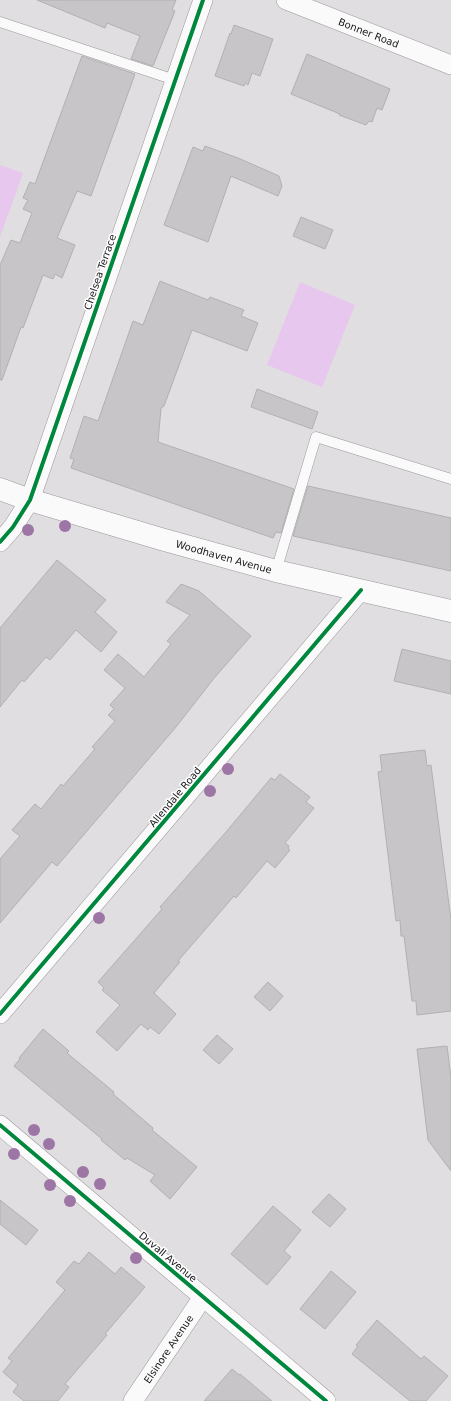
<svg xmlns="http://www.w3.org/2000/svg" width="451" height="1401" font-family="'DejaVu Sans',sans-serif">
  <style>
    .green { fill: #e7c7ed }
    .building { fill: #c7c5c8; stroke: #b2b0b3 }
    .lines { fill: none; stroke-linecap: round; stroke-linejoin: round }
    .service-casing { stroke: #999799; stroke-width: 11 }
    .minor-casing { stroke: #999799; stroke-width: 20 }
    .tertiary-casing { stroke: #999799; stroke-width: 23 }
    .service { stroke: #fafafb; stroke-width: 10 }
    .minor { stroke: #fafafb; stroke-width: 19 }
    .tertiary { stroke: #fafafb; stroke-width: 22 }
    .cycleway-casing { stroke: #fff; stroke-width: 6 }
    .cycleway { stroke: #00873e; stroke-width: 4 }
    .tree { fill: #9e76a6 }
    .labels { text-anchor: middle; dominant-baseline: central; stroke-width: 3; stroke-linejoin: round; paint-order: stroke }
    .street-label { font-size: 10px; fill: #181719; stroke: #fff }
  </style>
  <rect width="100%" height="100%" fill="#e1dee2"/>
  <!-- green -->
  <g class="green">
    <polygon points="0,165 23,173 0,237"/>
    <polygon points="300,282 355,305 322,387 267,365"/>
  </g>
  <!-- building -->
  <g class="building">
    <polygon points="37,0 176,0 172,10 175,11 153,66 131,59 140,36 107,23 105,28"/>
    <polygon points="234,25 273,39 260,76 252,73 248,85 245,83 244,86 215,76 230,33 231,34"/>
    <polygon points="307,54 390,89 382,110 377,108 372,122 369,121 366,125 339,115 340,114 291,94"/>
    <polygon points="82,56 135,74 91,196 77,191 57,238 75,245 62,278 55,274 53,279 43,275 23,328 21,327 2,380 0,380 0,265 11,240 20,243 32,213 23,209 28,200 23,198 30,182 35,184"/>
    <polygon points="205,146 238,158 279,176 282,186 278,196 231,176 208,242 164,225 193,147 203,151"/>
    <polygon points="301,217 333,230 325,249 293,236"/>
    <polygon points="160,281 208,300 210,297 244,310 241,316 258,323 247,351 192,330 164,406 161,408 158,442 294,489 281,533 276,532 273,538 71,468 74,459 70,458 84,416 98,421 133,321 143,325"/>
    <polygon points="257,389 318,412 312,429 251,407"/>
    <polygon points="308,486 451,518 451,571 293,536"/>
    <polygon points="57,560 106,600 95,612 117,632 101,652 76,630 50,660 46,657 24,682 22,680 0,707 0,628"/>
    <polygon points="181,584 199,591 251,636 215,677 176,727 57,866 52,862 0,923 0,859 20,836 12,830 35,804 41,809 61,784 63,786 95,749 92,747 115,721 108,715 114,709 110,705 125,688 104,670 118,654 144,677 171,644 167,641 190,615 166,602"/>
    <polygon points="402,649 451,661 451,694 394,681"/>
    <polygon points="425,750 427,766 431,765 451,920 451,1011 417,1015 416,1001 412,1001 404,936 401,936 400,920 396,921 378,772 382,771 380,755"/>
    <polygon points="280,774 310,797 306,802 314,808 285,843 289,846 288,848 290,850 275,868 267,861 236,898 234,896 178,961 180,962 154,993 176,1014 159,1034 150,1027 148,1030 141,1024 117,1051 96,1032 120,1005 102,990 104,988 98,982 162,909 160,907 226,832 271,778 275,780"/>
    <polygon points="268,982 283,996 270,1011 254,997"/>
    <polygon points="43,1029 69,1051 67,1053 114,1092 113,1094 153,1128 152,1130 197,1167 170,1199 150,1181 155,1175 127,1158 125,1160 101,1140 102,1139 14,1066 20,1059 19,1058"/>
    <polygon points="217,1035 233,1049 219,1064 203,1050"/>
    <polygon points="447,1046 451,1078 451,1171 428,1140 417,1049"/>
    <polygon points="329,1194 346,1209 330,1227 312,1212"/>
    <polygon points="0,1200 38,1230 26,1245 0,1224"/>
    <polygon points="273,1206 301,1230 284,1251 291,1257 267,1285 231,1254"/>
    <polygon points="89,1252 115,1274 121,1267 145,1287 105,1334 107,1335 65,1384 69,1387 58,1401 24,1401 13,1392 18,1385 3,1372 12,1361 8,1358 65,1290 56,1282 74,1261 79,1264"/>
    <polygon points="331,1271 356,1292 325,1329 300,1309"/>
    <polygon points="377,1320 421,1359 424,1356 448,1376 426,1401 410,1401 352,1354 358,1346 356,1345"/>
    <polygon points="232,1369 239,1375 240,1374 272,1401 204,1401"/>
  </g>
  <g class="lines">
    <!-- service casing -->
    <g class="service-casing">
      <g id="service">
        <polyline points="0,22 175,80"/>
        <polyline points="276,571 316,437 451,479"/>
      </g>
    </g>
    <!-- minor casing -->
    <g class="minor-casing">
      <g id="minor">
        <path id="s1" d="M286 0 451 65"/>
        <polyline points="0,542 13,527 30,500 203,0"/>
        <polyline points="0,1014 361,590"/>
        <polyline points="0,1125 326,1401"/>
        <path id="s2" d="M133 1401 203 1297"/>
      </g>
    </g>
    <!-- tertiary casing -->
    <g class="tertiary-casing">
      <g id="tertiary">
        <path id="s3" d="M0 489 30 500 161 539 276 571 451 611"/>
      </g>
    </g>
    <!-- service -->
    <use href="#service" class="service"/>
    <!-- minor -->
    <use href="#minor" class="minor"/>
    <!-- tertiary -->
    <use href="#tertiary" class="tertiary"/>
    <!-- cycleway casing -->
    <g class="cycleway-casing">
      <g id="cycleway">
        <polyline points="0,542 13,527 30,500 203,0"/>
        <polyline points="0,1014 361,590"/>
        <polyline points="0,1125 326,1401"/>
      </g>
    </g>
    <!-- cycleway -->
    <use href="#cycleway" class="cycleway"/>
  </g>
  <!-- trees -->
  <g class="tree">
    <circle cx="65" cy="526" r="6"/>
    <circle cx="28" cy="530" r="6"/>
    <circle cx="228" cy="769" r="6"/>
    <circle cx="210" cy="791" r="6"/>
    <circle cx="99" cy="918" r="6"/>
    <circle cx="34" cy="1130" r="6"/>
    <circle cx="49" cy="1144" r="6"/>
    <circle cx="14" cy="1154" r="6"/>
    <circle cx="83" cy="1172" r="6"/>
    <circle cx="100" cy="1184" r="6"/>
    <circle cx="50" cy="1185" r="6"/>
    <circle cx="70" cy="1201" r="6"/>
    <circle cx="136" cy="1258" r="6"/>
  </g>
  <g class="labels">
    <!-- street labels -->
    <g class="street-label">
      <text stroke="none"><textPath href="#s1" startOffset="89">Bonner Road</textPath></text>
      <text transform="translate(100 272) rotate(-71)">Chelsea Terrace</text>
      <text stroke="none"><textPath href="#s3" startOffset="234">Woodhaven Avenue</textPath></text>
      <text transform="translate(175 797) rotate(-50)">Allendale Road</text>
      <text transform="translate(168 1257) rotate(40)">Duvall Avenue</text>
      <text stroke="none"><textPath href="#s2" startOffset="63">Elsinore Avenue</textPath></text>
    </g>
  </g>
</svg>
